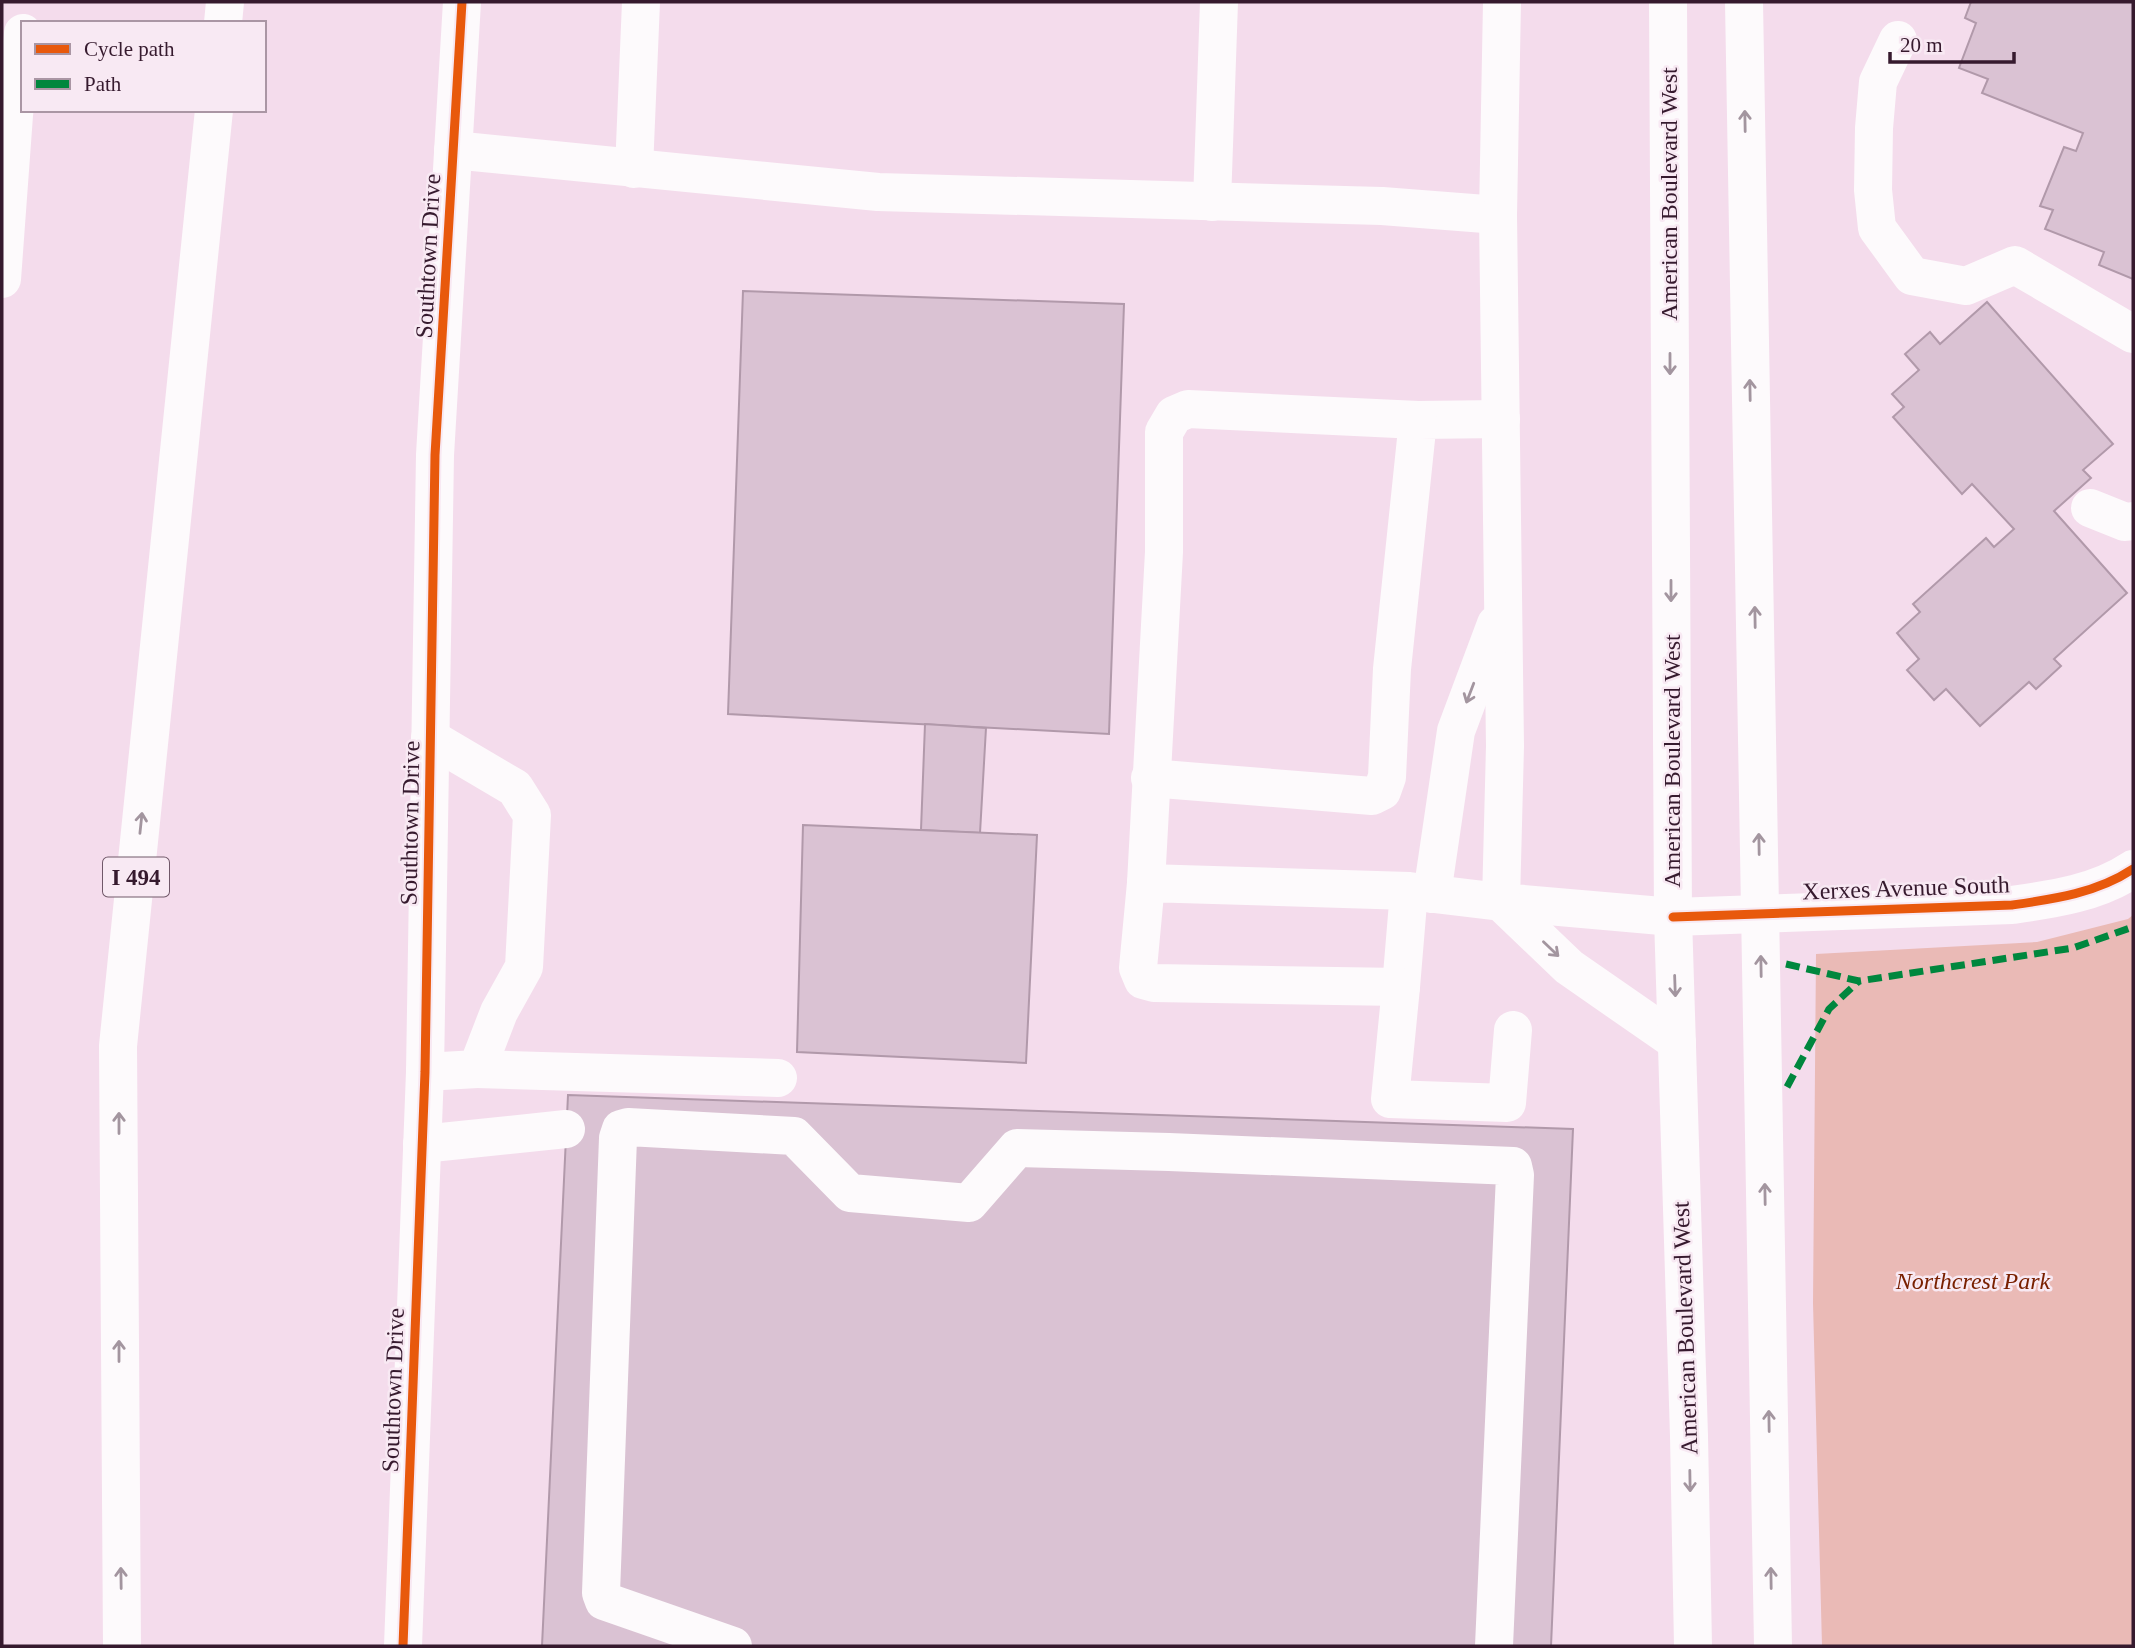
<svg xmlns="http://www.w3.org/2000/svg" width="2135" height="1648" font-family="Georgia,serif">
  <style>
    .green { fill: #eabab6 }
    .building { fill: #dac2d3; stroke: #b199aa; stroke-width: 2 }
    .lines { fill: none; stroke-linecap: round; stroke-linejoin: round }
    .minor { stroke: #fdfafc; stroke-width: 38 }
    .major { stroke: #fdfafc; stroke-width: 38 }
    .highway { stroke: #fdfafc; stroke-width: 38 }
    .quiet { stroke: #00873e; stroke-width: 7; stroke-dasharray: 14 7; stroke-linecap: butt }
    .cycleway-casing { stroke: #f8e9f3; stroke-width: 13 }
    .cycleway { stroke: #e8590c; stroke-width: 9 }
    .oneway { stroke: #a3959f }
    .labels { text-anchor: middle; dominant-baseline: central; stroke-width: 5; stroke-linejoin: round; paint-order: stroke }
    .shield { fill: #f8e9f3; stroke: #705869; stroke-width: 2 }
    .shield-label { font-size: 23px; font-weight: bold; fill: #361a2e }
    .street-label { font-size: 24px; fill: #361a2e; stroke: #f8e9f3 }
    .park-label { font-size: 24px; font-style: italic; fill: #792000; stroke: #f8e9f3 }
  </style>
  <rect width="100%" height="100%" fill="#f4dcec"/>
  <!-- green -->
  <polygon class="green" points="2133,915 2133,1646 1822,1646 1813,1303 1816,954 2037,942 2128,919"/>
  <!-- building -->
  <g class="building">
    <polygon points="1971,2 2133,2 2133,279 2099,265 2104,252 2045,229 2053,210 2040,206 2064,147 2076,151 2083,133 1982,93 1988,79 1959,68 1976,23 1965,18"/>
    <polygon points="743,291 1124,304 1109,734 728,714"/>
    <polygon points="1987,302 2113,444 2083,470 2091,478 2054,511 2127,593 2054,659 2061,666 2036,689 2029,682 1980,726 1946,689 1934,700 1907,670 1919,659 1897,633 1920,612 1913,604 1986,538 1994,547 2014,529 1972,484 1962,494 1893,417 1904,407 1892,394 1919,370 1905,354 1930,332 1940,344"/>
    <polygon points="925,724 986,728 980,833 921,830"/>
    <polygon points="803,825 1037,835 1026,1063 797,1052"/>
    <polygon points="568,1095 1573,1129 1551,1646 542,1646"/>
  </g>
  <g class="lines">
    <!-- minor -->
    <g class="minor">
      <polyline points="1898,40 1878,82 1874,128 1873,190 1877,228 1912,276 1966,286 2015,265 2133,334"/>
      <polyline points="453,150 878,192 1382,206 1498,215 1502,2"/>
      <polyline points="634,169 641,2"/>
      <polyline points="1212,202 1219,2"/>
      <path d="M1498 215 1505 746 1501 902 1673 917 2012 905C2054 899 2097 893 2133 869"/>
      <polyline points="2090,508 2125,522 2133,521"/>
      <polyline points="1150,778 1372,796 1382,791 1387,777 1392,669 1418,420 1501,419"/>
      <polyline points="1146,883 1164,552 1164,432 1174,415 1188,409 1418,420"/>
      <polyline points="1409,891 1401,987 1154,983 1143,980 1138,968 1146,883 1409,891 1501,902 1569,967 1677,1042"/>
      <polyline points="1432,894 1456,731 1496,624"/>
      <polyline points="1401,987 1390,1099 1507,1103 1513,1030"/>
      <polyline points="477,1069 778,1078"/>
      <polyline points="425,1072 477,1069 499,1012 524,967 532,815 515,788 430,738"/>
      <polyline points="422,1144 566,1129"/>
      <polyline points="403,1646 425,1072 435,455 462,2"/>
      <polyline points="733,1646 604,1601 601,1593 618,1138 621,1129 628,1127 794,1136 850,1193 969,1203 1017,1148 1169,1152 1513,1166 1515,1175 1494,1646"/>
    </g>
    <!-- major -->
    <g class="major">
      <polyline points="1668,2 1673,917 1689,1436 1693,1646"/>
      <polyline points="1744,2 1773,1646"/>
    </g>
    <!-- highway -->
    <g class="highway">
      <polyline points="223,23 225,2"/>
      <polyline points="2,279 14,115 23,33"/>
      <polyline points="122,1646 118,1046 214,110"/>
    </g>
    <!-- quiet -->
    <g class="quiet">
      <polyline points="1786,964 1859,981 2073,948 2133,927"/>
      <polyline points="1787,1087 1829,1009 1859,981"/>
    </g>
    <!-- cycleway casing -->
    <g class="cycleway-casing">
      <g id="cycleway">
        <path d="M1673 917 2012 905C2054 899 2097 893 2133 869"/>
        <polyline points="403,1646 425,1072 435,455 462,2"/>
      </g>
    </g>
    <!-- cycleway -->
    <use href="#cycleway" class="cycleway"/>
  </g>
  <!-- one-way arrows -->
  <defs><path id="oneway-shaft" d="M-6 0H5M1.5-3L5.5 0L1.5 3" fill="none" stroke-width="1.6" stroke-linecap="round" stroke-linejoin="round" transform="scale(1.75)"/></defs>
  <g class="oneway">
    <use href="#oneway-shaft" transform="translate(1745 121) rotate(-91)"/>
    <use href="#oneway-shaft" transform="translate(1670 364) rotate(90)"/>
    <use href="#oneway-shaft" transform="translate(1750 390) rotate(-91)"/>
    <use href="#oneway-shaft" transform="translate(1671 591) rotate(90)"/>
    <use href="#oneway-shaft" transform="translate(1755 617) rotate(-91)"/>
    <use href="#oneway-shaft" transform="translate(1470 693) rotate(111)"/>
    <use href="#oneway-shaft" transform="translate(141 823) rotate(-84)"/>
    <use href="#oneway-shaft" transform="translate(1759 844) rotate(-91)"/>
    <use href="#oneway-shaft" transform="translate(1551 949) rotate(44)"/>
    <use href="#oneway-shaft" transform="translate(1761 966) rotate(-91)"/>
    <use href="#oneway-shaft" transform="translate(1675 986) rotate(88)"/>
    <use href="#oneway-shaft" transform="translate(119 1123) rotate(-90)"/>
    <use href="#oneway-shaft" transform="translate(1765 1194) rotate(-91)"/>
    <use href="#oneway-shaft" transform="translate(119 1351) rotate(-90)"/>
    <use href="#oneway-shaft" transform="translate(1769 1421) rotate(-91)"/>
    <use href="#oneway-shaft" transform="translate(1690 1481) rotate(89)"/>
    <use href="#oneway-shaft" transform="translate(121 1578) rotate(-91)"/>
    <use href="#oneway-shaft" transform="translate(1771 1578) rotate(-91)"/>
  </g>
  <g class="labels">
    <!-- shield labels -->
    <rect class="shield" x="103" y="857.5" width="66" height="39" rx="5"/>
    <g class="shield-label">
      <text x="136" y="877">I 494</text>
    </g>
    <!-- street labels -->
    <g class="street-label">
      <text transform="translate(1669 194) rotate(-90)">American Boulevard West</text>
      <text transform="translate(428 256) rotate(-87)">Southtown Drive</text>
      <text transform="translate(1672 761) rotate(-90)">American Boulevard West</text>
      <text transform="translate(410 823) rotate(-89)">Southtown Drive</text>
      <text transform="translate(1906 888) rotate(-2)">Xerxes Avenue South</text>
      <text transform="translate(1685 1328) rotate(-92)">American Boulevard West</text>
      <text transform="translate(393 1390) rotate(-88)">Southtown Drive</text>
    </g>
    <!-- park labels -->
    <g class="park-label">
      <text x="1973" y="1281">Northcrest Park</text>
    </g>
  </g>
  <!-- border -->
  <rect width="2135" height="1648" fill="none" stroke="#361a2e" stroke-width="7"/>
  <!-- legend -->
  <rect x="21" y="21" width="245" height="91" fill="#f8e9f3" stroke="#aa96a4" stroke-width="2"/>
  <rect x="35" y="44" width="35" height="10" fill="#e8590c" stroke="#aa96a4" stroke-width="2"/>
  <text x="84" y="56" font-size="21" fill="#361a2e">Cycle path</text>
  <rect x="35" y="79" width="35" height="10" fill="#00873e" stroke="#aa96a4" stroke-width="2"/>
  <text x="84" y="91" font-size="21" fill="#361a2e">Path</text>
  <!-- scale -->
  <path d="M1890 52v10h124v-10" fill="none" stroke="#361a2e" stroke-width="3.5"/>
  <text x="1900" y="52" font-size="21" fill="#361a2e" stroke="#f8e9f3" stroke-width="5" paint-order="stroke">20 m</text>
</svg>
